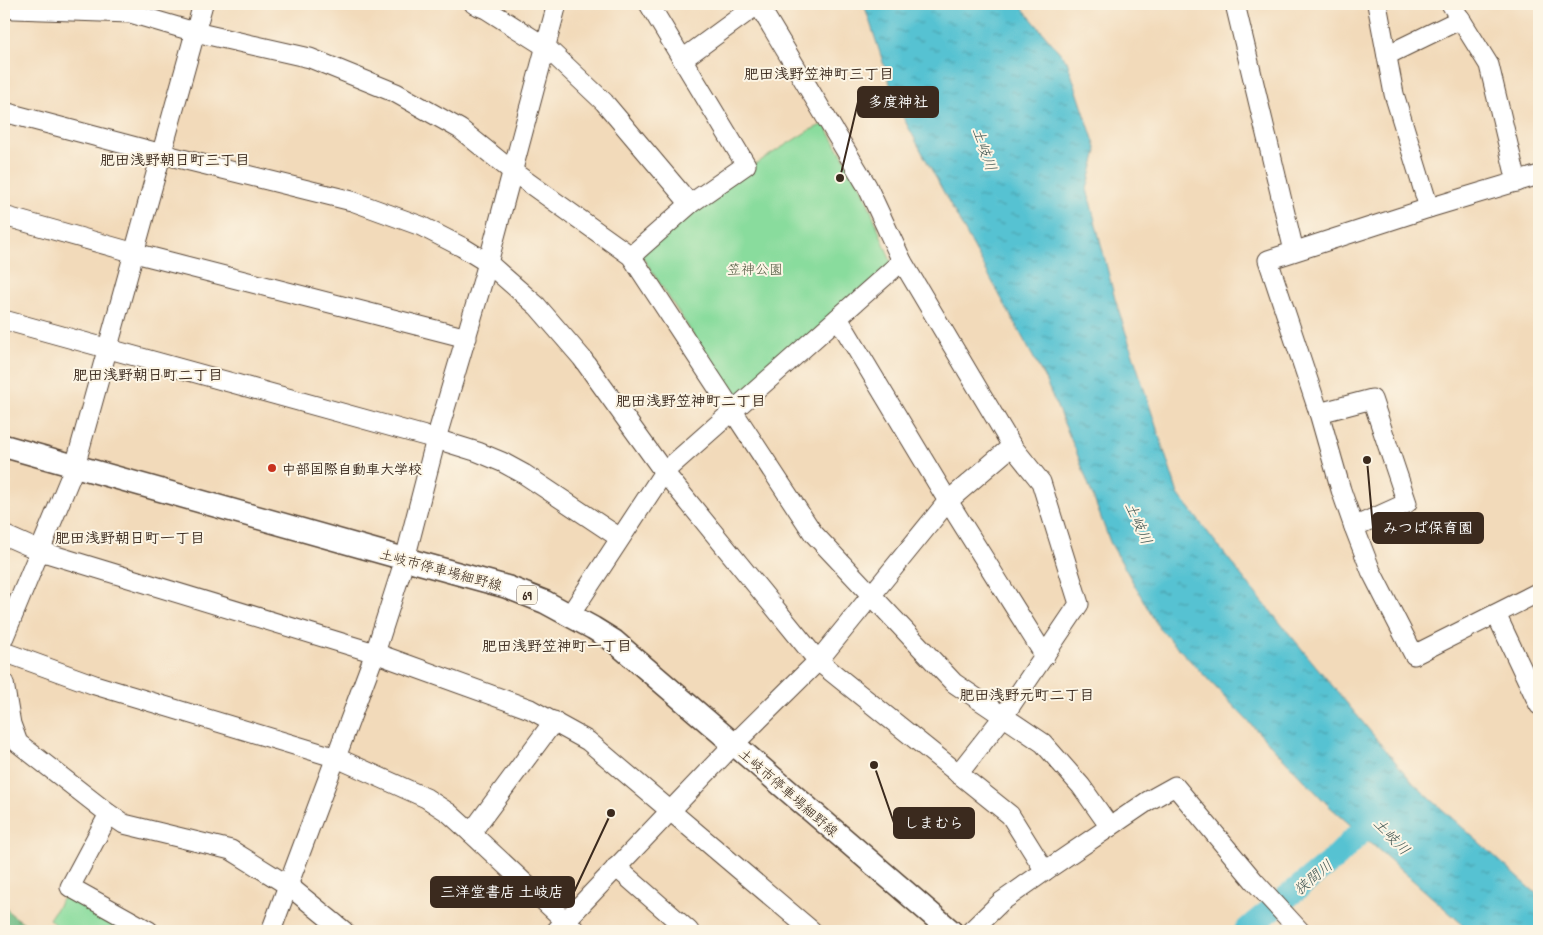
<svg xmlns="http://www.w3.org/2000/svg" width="1543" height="935" font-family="'Patrick Hand','Klee One',sans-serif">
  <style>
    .green { fill: #89dc9d; stroke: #62835e }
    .forest { fill: url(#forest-firs); stroke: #547351 }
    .water { fill: url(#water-ripples); stroke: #497678 }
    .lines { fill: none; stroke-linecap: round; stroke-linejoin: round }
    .river { stroke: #57c2d2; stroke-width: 24 }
    .minor-casing { stroke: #564435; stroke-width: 21 }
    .major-casing { stroke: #564435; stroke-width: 25 }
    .minor { stroke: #fff; stroke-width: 19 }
    .major { stroke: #fff; stroke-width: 22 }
    .poi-dot { fill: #c8321e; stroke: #fcf5e5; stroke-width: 2 }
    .labels { text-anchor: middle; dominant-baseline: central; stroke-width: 4; stroke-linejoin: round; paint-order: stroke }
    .shield { fill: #fcf5e5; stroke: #75675a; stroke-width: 1 }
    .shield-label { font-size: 12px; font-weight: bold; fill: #3b2a1e }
    .park-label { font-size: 14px; fill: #4e563e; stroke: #fcf5e5 }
    .poi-label { font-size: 14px; font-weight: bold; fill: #3b2a1e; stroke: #fcf5e5; text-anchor: start }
    .street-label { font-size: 14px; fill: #3b2a1e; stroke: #fcf5e5 }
    .neighbourhood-label { font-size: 15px; font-weight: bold; fill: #3b2a1e; stroke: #fcf5e5 }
    .water-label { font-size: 15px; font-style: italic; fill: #435854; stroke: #fcf5e5 }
    .leader { fill: none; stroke: #3b2a1e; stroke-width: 2 }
    .callout-dot { fill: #3b2a1e; stroke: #fcf5e5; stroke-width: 2 }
    .callout { fill: #3b2a1e; stroke: #3b2a1e; stroke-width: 2 }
    .callout-label { font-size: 15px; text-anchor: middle; font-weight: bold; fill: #fff }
  </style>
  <defs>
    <pattern id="forest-firs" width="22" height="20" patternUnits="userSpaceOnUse" patternTransform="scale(1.25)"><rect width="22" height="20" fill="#6ebc84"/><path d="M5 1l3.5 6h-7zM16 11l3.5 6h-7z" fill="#5c996b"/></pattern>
    <pattern id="water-ripples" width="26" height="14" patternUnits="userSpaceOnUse" patternTransform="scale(1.25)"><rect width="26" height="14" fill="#57c2d2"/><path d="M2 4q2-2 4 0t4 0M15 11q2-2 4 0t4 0" fill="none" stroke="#499eaa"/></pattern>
  </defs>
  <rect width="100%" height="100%" fill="#fcf5e5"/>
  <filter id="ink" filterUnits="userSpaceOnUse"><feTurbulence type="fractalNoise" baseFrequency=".02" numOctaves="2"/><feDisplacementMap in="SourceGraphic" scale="10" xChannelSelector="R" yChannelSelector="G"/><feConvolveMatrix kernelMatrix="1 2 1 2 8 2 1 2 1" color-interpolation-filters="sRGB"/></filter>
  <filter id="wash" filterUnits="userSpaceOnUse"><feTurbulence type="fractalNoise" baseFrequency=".0096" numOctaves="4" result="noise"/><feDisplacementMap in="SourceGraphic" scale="20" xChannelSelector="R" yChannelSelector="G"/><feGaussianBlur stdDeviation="1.12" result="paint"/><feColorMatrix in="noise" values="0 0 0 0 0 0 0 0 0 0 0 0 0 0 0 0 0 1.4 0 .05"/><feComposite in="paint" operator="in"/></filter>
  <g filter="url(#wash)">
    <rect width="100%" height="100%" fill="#f2daba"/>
    <!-- green -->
    <g class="green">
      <polygon points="824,124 863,190 892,264 736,401 638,250 709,193 808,131"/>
      <polygon points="67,892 137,931 62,931 49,919"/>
    </g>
    <!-- forest -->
    <polygon class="forest" points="4,904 11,914 36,931 4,931"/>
    <!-- water -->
    <polygon class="water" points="864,4 1021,4 1024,10 1067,61 1097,151 1087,189 1115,299 1178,494 1252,589 1414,784 1539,896 1539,931 1470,931 1328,805 1159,628 1110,542 1076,451 1044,377 898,108"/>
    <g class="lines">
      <!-- river -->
      <polyline class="river" points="1246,931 1256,922 1334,859 1375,818"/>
    </g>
  </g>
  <g filter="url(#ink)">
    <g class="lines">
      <!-- minor casing -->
      <g class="minor-casing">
        <g id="minor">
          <polyline points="474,4 486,9 546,47 604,102 690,204"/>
          <polyline points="1235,4 1294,251"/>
          <polyline points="1377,4 1394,94 1429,208"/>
          <polyline points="1451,4 1489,65 1517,182"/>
          <polyline points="4,7 14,9 130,13 195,32 310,58 396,93 460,129 512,171 631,256 813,533 954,683 1043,743 1081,786 1110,827"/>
          <polyline points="1387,55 1461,19"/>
          <polyline points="683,59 758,4 867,186 902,261 1012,446 1041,482 1079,604 1003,717 958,774"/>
          <polyline points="4,112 162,154 352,201 421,226 462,247 488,263 537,306 582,358 664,472 818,661 1010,815 1045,871"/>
          <polyline points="1539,175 1429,208 1268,260 1319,413 1341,490 1354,527 1371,571 1414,655 1539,592"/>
          <polyline points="4,216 135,253 467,338"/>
          <polyline points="631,256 690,204 746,165 649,4"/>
          <polyline points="838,318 948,501 1045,656"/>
          <polyline points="4,320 436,439 478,452 502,462 524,474 620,538"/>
          <polyline points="1319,413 1372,399 1407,503 1354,527"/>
          <polyline points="4,535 40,551 375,653 530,709 588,741 812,931"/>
          <polyline points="1496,614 1539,705"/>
          <polyline points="570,615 664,472 902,261"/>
          <polyline points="4,637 75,466 203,4"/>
          <polyline points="4,652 95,685 337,758 426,798 449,813 471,833 576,931"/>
          <polyline points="4,683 11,724 18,743 109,814 124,824 231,850 289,886 344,931"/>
          <polyline points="109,814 70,887 149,931"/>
          <polyline points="471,833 554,721"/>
          <polyline points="616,867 689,931"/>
          <polyline points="271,931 375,653 405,559 436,439 488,263 557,4"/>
          <polyline points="556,931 734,744 818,661 948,501 1012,446"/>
          <polyline points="971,931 1001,902 1045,871 1148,801 1175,786 1254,881 1300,931"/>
        </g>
      </g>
      <!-- major casing -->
      <g class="major-casing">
        <polyline id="major" points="4,446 405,559 507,587 545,602 593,628 614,641 951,931"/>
      </g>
      <!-- minor -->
      <use href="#minor" class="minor"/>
      <!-- major -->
      <use href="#major" class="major"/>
    </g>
  </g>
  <!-- markers -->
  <circle class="poi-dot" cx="272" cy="468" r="5"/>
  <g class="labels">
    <!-- shield labels -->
    <rect class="shield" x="517" y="585.5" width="20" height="19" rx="4"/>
    <g class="shield-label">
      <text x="527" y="595">69</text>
    </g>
    <!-- park labels -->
    <g class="park-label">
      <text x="755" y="268">笠神公園</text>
    </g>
    <!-- poi labels -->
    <g class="poi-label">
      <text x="282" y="468">中部国際自動車大学校</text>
    </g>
    <!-- street labels -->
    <g class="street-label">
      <text transform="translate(441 569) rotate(15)">土岐市停車場細野線</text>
      <text transform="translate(789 792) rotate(41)">土岐市停車場細野線</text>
    </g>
    <!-- neighbourhood labels -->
    <g class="neighbourhood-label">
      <text x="819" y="73">肥田浅野笠神町三丁目</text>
      <text x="175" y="159">肥田浅野朝日町三丁目</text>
      <text x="148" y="374">肥田浅野朝日町二丁目</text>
      <text x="691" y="400">肥田浅野笠神町二丁目</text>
      <text x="130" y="537">肥田浅野朝日町一丁目</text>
      <text x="557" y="645">肥田浅野笠神町一丁目</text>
      <text x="1027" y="694">肥田浅野元町二丁目</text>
    </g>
    <!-- water labels -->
    <g class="water-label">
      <text transform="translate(985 149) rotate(71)">土岐川</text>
      <text transform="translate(1139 523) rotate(66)">土岐川</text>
      <text transform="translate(1392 836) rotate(46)">土岐川</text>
      <text transform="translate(1313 877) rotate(-40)">狭間川</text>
    </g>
  </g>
  <!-- callouts -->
  <path class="leader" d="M840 178L858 102M1367 460L1373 528M874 765L894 823M611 813L574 892"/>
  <g class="callout-dot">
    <circle cx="840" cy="178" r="5"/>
    <circle cx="1367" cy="460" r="5"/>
    <circle cx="874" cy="765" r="5"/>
    <circle cx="611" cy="813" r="5"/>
  </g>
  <g class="callout">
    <rect x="858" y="87" width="80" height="30" rx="5"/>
    <rect x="1373" y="513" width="110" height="30" rx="5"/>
    <rect x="894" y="808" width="80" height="30" rx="5"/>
    <rect x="431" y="877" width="143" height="30" rx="5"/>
  </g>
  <g class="callout-label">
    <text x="898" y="107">多度神社</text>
    <text x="1428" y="533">みつば保育園</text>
    <text x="934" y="828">しまむら</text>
    <text x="502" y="897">三洋堂書店 土岐店</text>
  </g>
  <!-- margin -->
  <rect width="1543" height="935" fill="none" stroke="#fcf5e5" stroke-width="20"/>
</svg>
